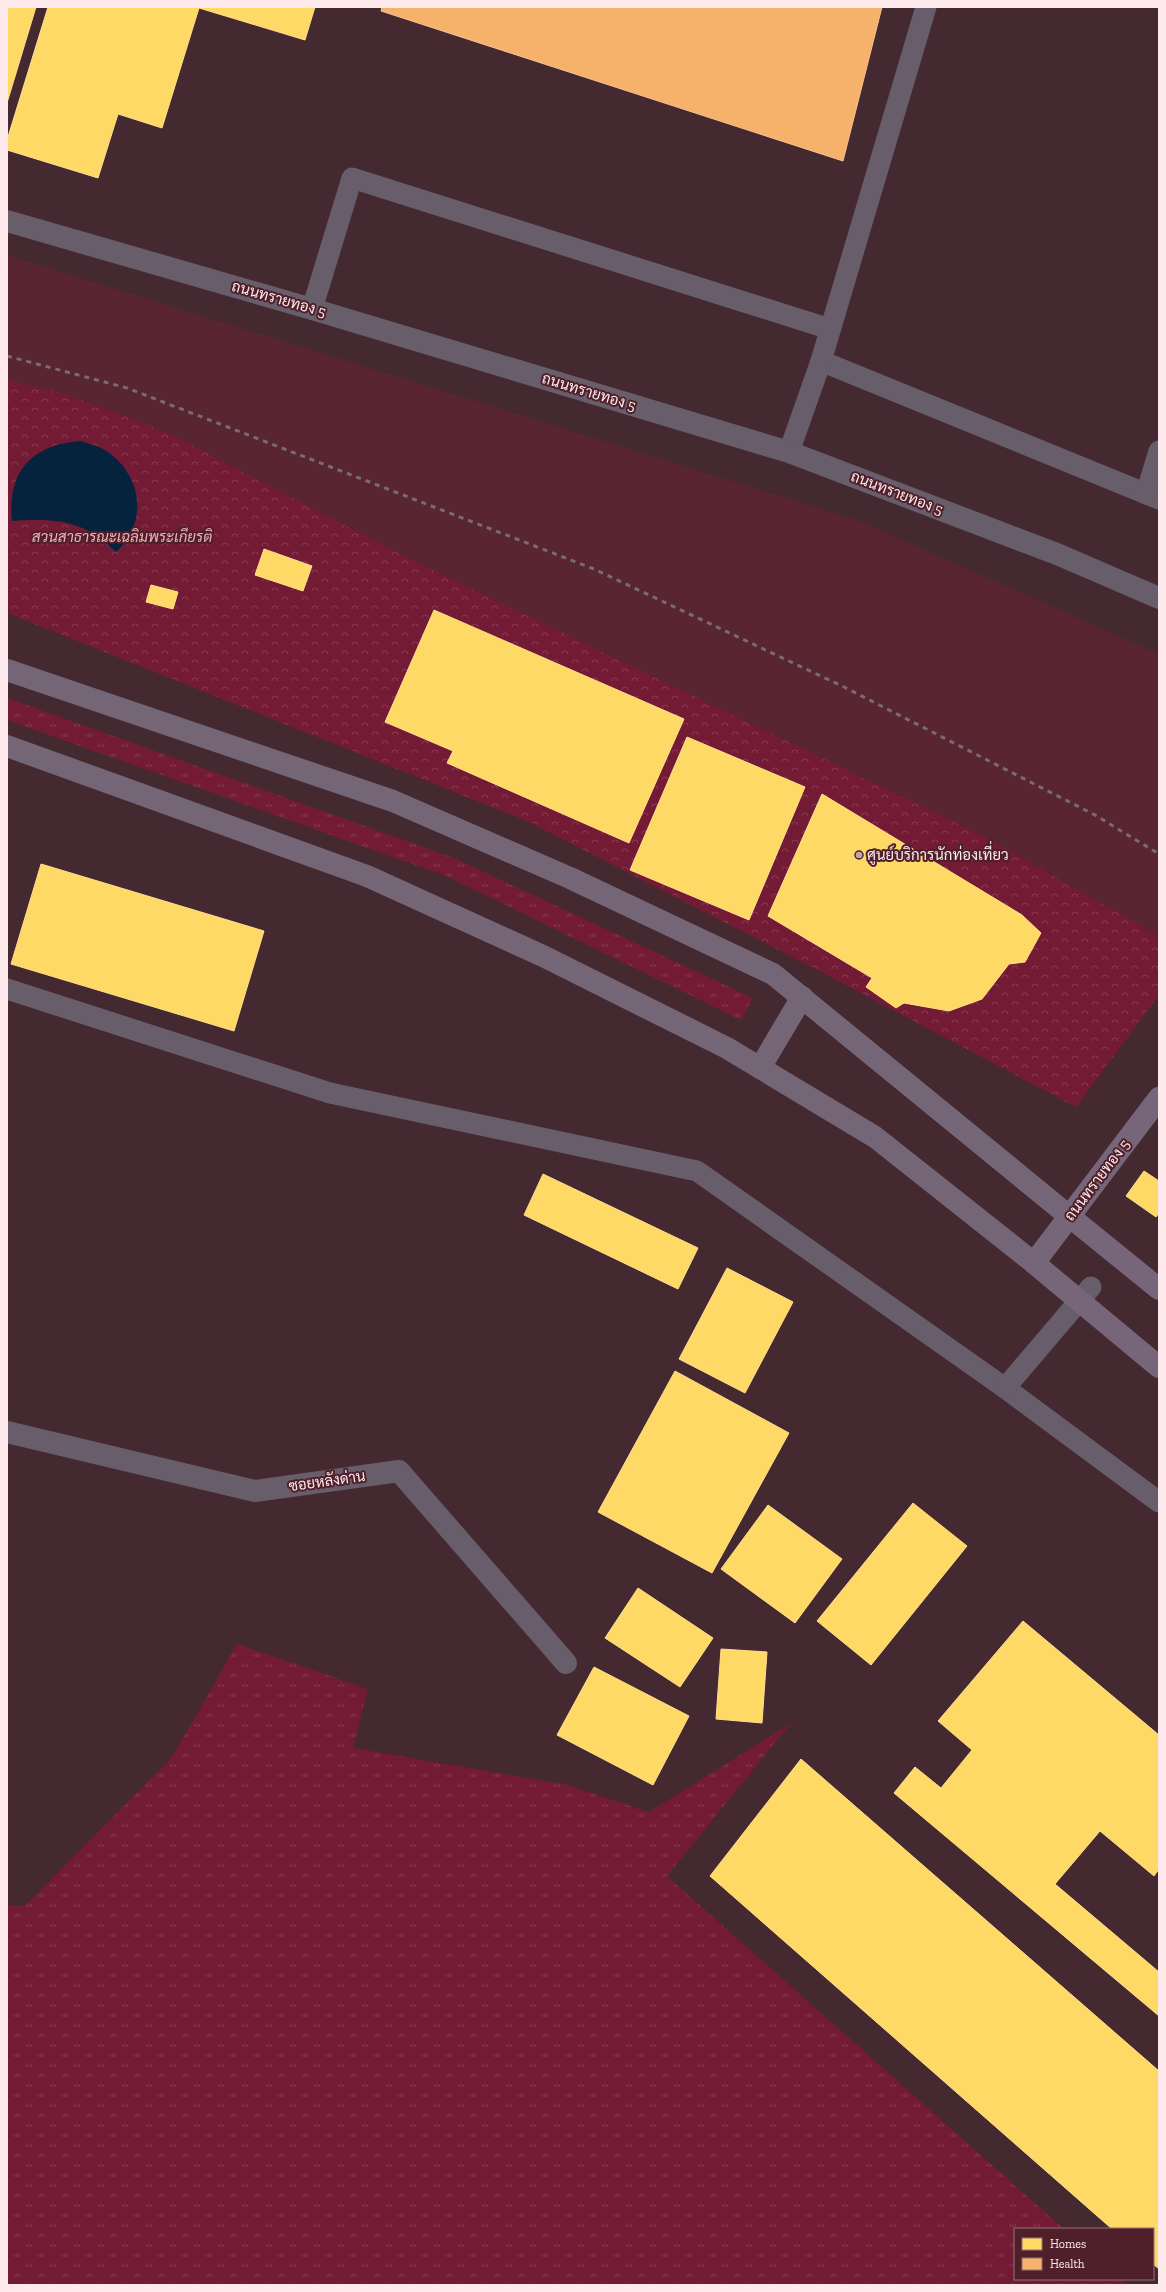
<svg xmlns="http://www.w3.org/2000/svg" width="1166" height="2292" font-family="'Zilla Slab',Sarabun,serif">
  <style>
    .built { fill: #582530 }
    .grass { fill: url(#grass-tufts) }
    .park { fill: url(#park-crowns) }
    .water { fill: #06233e }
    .homes { fill: #ffd966; stroke: #ffde8e }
    .health { fill: #f6b26b; stroke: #f8c392 }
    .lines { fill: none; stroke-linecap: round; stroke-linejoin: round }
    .service { stroke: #685d6b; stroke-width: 21 }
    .minor { stroke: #685d6b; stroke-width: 22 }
    .secondary { stroke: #746677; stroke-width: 22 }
    .trunk { stroke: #776679; stroke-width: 22 }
    .rail { stroke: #796b74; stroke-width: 3; stroke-dasharray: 5 5; stroke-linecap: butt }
    .poi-dot { fill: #bda7ab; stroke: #4f202a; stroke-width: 1.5 }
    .labels { text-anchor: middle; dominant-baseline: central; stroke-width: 4; stroke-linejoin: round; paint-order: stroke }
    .street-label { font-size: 15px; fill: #feeaed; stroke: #4f202a }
    .park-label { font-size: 15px; font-style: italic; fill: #f0aeb8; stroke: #4f202a }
    .poi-label { font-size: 15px; fill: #feeaed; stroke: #4f202a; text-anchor: start }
  </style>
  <defs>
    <pattern id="grass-tufts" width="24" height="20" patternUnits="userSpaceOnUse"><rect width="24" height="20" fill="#731a34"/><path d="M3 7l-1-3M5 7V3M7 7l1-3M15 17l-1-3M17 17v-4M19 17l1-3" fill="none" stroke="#883b52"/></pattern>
    <pattern id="park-crowns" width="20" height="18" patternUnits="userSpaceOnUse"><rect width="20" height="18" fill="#731a34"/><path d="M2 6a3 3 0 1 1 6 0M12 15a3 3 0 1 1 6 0" fill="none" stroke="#883b52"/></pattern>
  </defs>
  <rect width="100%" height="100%" fill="#442a30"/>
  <!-- built -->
  <polygon class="built" points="7,255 857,520 1159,654 1159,936 986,837 406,557 171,434 69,395 7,380"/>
  <!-- grass -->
  <g class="grass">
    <polygon points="7,698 454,858 753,998 741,1020 446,876 7,720"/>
    <polygon points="237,1644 368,1689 353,1748 568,1785 649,1812 791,1723 667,1876 1064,2229 1015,2229 1015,2279 1121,2279 1127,2285 7,2285 7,1906 26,1905 172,1757"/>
  </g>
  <!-- park -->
  <polygon class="park" points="7,380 69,395 171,434 406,557 986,837 1159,936 1159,995 1076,1107 808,965 527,821 7,613"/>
  <!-- water -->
  <path class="water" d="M80 441C87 443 95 445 101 448 133 465 147 502 130 535 127 541 121 547 116 552 84 520 56 518 12 521 7 472 31 445 80 441Z"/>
  <!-- homes -->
  <g class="homes">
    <polygon points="7,7 36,7 7,103"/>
    <polygon points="48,7 315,7 305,40 199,8 162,128 118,114 98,178 7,150 7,140"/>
    <polygon points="264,549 312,566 303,591 255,575"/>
    <polygon points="151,585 178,592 173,609 146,602"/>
    <polygon points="434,610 684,719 629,843 447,763 453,751 385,722"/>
    <polygon points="687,737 805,787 749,920 630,870"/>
    <polygon points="822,794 1022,915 1041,933 1025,962 1009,964 982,999 949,1011 904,1003 896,1008 866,987 872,978 768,916"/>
    <polygon points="41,864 264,931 234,1031 11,964"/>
    <polygon points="1144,1171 1159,1181 1159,1213 1156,1217 1126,1196"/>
    <polygon points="543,1174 698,1248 678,1289 524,1215"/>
    <polygon points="727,1268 793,1302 745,1393 679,1359"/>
    <polygon points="675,1371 789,1433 712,1573 598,1512"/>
    <polygon points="913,1503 967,1546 871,1665 817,1621"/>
    <polygon points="768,1505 842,1559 795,1623 721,1569"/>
    <polygon points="638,1588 713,1638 680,1687 605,1638"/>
    <polygon points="1023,1621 1159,1735 1159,1869 1154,1876 1100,1831 1055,1884 1159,1972 1159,2016 894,1793 915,1767 941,1788 972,1750 938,1721"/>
    <polygon points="721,1649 767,1652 762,1723 716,1719"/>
    <polygon points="594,1667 689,1716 653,1785 557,1735"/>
    <polygon points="801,1759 1159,2071 1159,2222 1153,2230 1112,2229 710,1876"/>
    <polygon points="1159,2222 1159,2269 1153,2264 1153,2230"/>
  </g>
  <!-- health -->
  <polygon class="health" points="382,7 882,7 843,161 381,11"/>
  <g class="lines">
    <!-- service -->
    <g class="service">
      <polyline points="312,309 352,178 830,329"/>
      <polyline points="821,361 1159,499"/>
      <polyline points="789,452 821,361 926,7"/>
      <polyline points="1146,494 1159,451"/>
      <polyline points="7,989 330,1093 697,1171 1005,1388 1159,1502"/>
      <polyline points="1005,1388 1091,1287"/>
    </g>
    <!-- minor -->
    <g class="minor">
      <polyline points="7,221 312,309 789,452 1057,554 1159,598"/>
      <polyline points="7,1432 255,1491 399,1471 566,1663"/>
    </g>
    <!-- secondary -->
    <g class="secondary">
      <polyline points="7,670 393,801 570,878 773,974 1069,1216"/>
      <polyline points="7,746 367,876 543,956 727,1048 875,1137 1034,1263"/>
      <polyline points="760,1068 802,997"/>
    </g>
    <!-- trunk -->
    <g class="trunk">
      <polyline points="1159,1098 1034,1263 1159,1367"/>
      <polyline points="1069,1216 1159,1289"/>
    </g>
    <!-- rail -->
    <polyline class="rail" points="7,356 127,388 594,569 844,687 1095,815 1159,854"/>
  </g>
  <!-- markers -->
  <circle class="poi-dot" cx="859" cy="855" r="4"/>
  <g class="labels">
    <!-- street labels -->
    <g class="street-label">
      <text transform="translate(279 299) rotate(16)">ถนนทรายทอง 5</text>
      <text transform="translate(589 392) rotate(17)">ถนนทรายทอง 5</text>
      <text transform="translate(897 493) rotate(21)">ถนนทรายทอง 5</text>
      <text transform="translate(1097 1180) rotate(-53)">ถนนทรายทอง 5</text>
      <text transform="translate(327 1481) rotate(-8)">ซอยหลังด่าน</text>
    </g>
    <!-- park labels -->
    <g class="park-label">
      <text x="122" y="537">สวนสาธารณะเฉลิมพระเกียรติ</text>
    </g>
    <!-- poi labels -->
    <g class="poi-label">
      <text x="867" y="855">ศูนย์บริการนักท่องเที่ยว</text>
    </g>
  </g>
  <!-- border -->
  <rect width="1166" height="2292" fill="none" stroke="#feeaed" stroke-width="16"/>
  <!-- legend -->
  <rect x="1014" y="2228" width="140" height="52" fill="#4f202a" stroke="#957178"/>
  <rect x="1022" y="2238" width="20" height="12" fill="#ffd966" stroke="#957178"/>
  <text x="1050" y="2248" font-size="12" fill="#feeaed">Homes</text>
  <rect x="1022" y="2258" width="20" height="12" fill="#f6b26b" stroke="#957178"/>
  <text x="1050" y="2268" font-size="12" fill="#feeaed">Health</text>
</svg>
